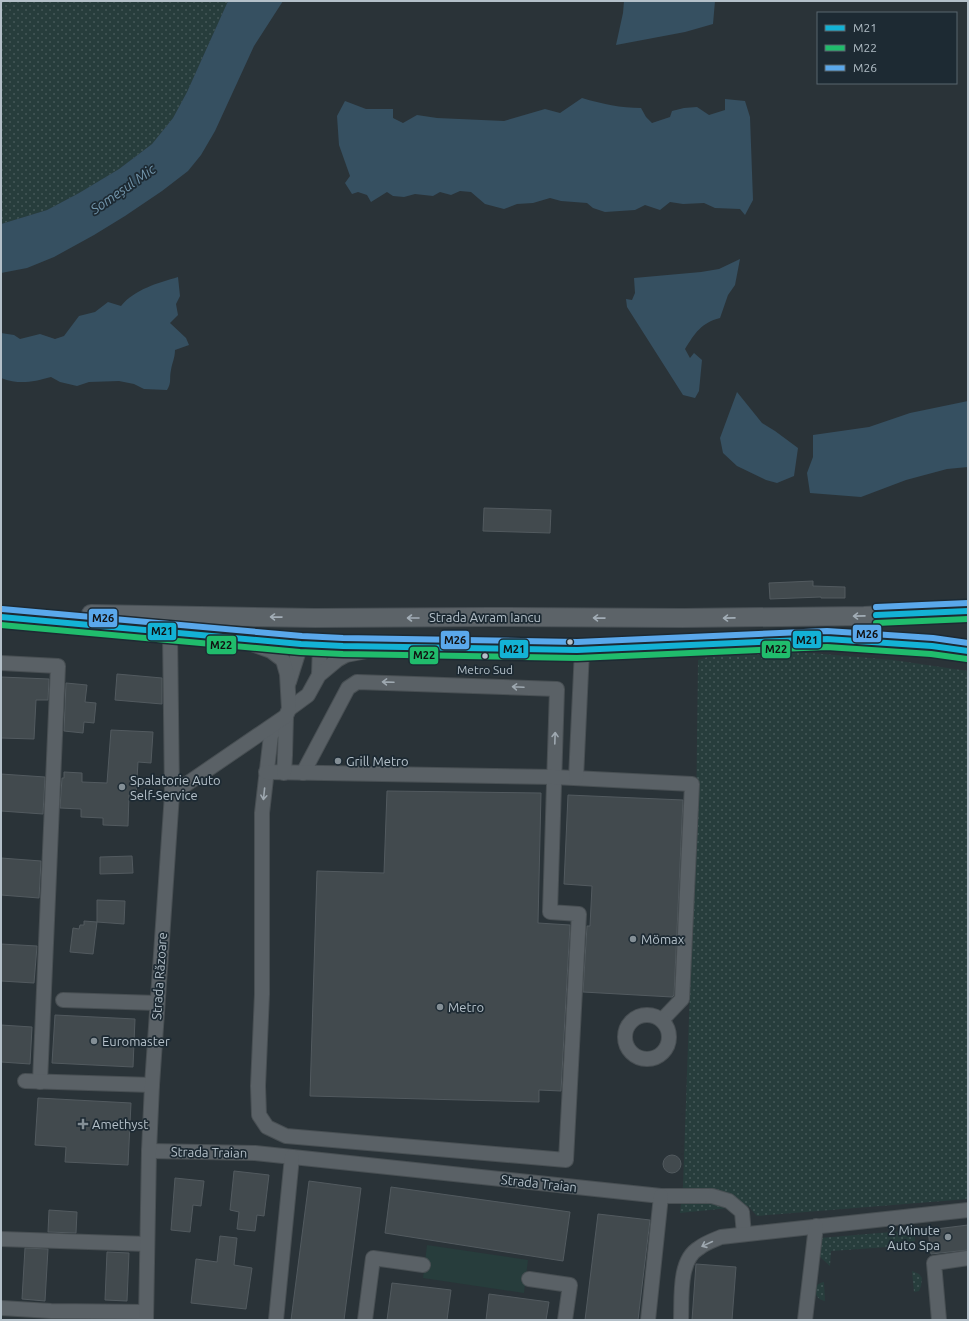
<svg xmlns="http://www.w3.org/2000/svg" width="969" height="1321" font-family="Ubuntu,sans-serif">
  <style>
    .grass { fill: url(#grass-dots) }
    .green { fill: #273d3c }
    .water { fill: #365061 }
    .building { fill: #424a4e; stroke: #525a5f }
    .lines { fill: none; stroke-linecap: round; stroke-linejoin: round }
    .minor-casing { stroke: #484f53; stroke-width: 16 }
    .major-casing { stroke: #485055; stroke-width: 20 }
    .minor { stroke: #5a6166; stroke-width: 14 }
    .major { stroke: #5c6368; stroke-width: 18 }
    .bus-1-casing { stroke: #1d2a33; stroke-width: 9 }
    .bus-2-casing { stroke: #1d2a33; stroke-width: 9 }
    .bus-3-casing { stroke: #1d2a33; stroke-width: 9 }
    .bus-1 { stroke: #13b2d5; stroke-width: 6 }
    .bus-2 { stroke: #20bc6c; stroke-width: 6 }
    .bus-3 { stroke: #5aa8eb; stroke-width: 6 }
    .oneway { stroke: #a2adb6 }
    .oneway2 { stroke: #9ea8b0 }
    .bus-dot { fill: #b4c0c9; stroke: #1d2a33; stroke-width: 1.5 }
    .poi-dot { fill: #848f96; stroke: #1d2a33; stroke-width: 1.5 }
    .labels { text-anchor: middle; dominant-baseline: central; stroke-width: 3.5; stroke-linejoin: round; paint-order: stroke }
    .bus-label { font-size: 12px; fill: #b4c0c9; stroke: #1d2a33 }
    .street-label { font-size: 13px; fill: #b4c0c9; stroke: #1d2a33 }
    .poi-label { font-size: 13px; fill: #b4c0c9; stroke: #1d2a33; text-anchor: start }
    .water-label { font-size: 14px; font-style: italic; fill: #7396ac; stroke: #1d2a33 }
    .line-badge { stroke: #1d2a33; stroke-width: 1.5 }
    .pale-badge-label { font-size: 11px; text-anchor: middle; font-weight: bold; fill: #111 }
  </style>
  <defs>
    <pattern id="grass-dots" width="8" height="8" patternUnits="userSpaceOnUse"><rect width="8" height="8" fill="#273d3c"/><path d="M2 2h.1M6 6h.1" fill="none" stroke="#445757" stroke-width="1.8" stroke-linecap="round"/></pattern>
  </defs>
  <rect width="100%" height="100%" fill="#2a3338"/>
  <!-- grass -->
  <g class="grass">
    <polygon points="1,1 228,1 187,92 173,118 152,144 119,169 79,193 47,210 1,224"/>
    <polygon points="788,651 893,660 968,671 968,1199 757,1216 748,1206 680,1213 683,1186 696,819 698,660 708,657"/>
    <polygon points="915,1230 915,1241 909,1242 906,1240 903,1240 902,1246 831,1251 830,1266 819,1256 820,1238"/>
    <polygon points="912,1271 919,1274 922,1278 921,1286 919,1291 914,1292"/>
    <path d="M824 1282 825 1301C813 1299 811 1284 824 1282Z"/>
  </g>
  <!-- green -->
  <polygon class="green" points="427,1245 528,1260 524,1293 423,1278"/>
  <!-- water -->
  <g class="water">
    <polygon points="228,1 283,1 254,46 215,131 201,155 188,171 162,191 125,216 94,235 54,257 27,268 1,273 1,224 47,210 79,193 119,169 152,144 173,118 187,92"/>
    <polygon points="624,1 715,1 713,24 685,32 616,45 623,13"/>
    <path d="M582 98C602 104 621 108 641 108L646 117 652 123 670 117 672 111 684 108 697 107 709 115 725 110V99L745 101 750 117 753 200 745 215 740 209 715 208 704 203 683 204 670 202 660 210 645 205 635 210 605 212 593 208 587 203 561 201 550 198 533 203 517 204 504 209 485 204 471 192 460 191 451 195 440 192 433 196 415 194 404 197 393 196 387 192 371 202 367 195 358 192 352 194 345 183 350 176 339 145 337 116 345 101 366 109H393V118L403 123 417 115 437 118 504 121 545 109 560 113Z"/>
    <path d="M740 259 735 285 728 295 720 318C701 323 695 333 685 349L690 358 694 353 702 360 699 391 695 398 683 395 627 307 626 299 632 300 635 293 634 278 701 272 719 269Z"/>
    <path d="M178 277 180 296 176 304 178 315 170 323 186 338 189 345 175 350C175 358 172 363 171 370 169 379 172 382 167 390L144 389 134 384 119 381 89 382 77 386 60 382 51 377C32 382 20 385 1 378V333L14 335 20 339 40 334 55 339 64 336 79 316 95 312 108 302 121 306C135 289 158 283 178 277Z"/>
    <polygon points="737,392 762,423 775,431 798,448 794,476 777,483 766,480 737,466 723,453 720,438"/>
    <polygon points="968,401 968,467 947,469 906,480 861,497 810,493 807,473 813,457 813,435 869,427 910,413"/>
  </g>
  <!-- building -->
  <g class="building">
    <polygon points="484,508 551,510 550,533 483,531"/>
    <polygon points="813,581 813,586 845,587 845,598 821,598 821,597 770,599 769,583"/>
    <polygon points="117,674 162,678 162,704 115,700"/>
    <polygon points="1,677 49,679 48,700 36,700 34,739 1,738"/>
    <polygon points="66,683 87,685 85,702 96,703 94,723 84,722 83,733 64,731"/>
    <polygon points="111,730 153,732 151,763 138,762 136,796 129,795 128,826 103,825 103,818 81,817 81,809 60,808 62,778 64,778 64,772 82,773 82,782 107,783"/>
    <polygon points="1,774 45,777 43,814 1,811"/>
    <polygon points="387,791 541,793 538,923 570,925 561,1091 539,1090 539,1102 310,1096 317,871 384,873"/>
    <polygon points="568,795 683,800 674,995 672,997 583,992 587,926 590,926 592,886 564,884"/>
    <polygon points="132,856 133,873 100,874 100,857"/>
    <polygon points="1,858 41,861 39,898 1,895"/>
    <polygon points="97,900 125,901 124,924 97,922 93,954 70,952 73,928 79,929 80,925 84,925 84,921 97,922"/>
    <polygon points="1,944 37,946 34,983 1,981"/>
    <polygon points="55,1015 135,1019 133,1067 52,1063"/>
    <polygon points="1,1025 32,1027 30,1064 1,1062"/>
    <polygon points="38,1098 131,1103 128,1165 65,1162 66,1147 35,1145"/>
    <circle cx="672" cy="1164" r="9"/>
    <polygon points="234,1171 269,1175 264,1216 257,1215 255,1231 237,1229 239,1212 230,1210"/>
    <polygon points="175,1178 204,1181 201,1206 193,1205 190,1232 171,1230"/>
    <polygon points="309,1181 361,1188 344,1320 291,1320"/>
    <polygon points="391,1187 570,1212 563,1261 385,1233"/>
    <polygon points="49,1210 77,1212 76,1233 48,1232"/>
    <polygon points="598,1214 650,1220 638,1320 585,1320"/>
    <polygon points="968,1225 968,1250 931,1254 928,1230"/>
    <polygon points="220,1236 237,1238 234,1265 252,1268 246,1309 191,1303 196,1259 217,1262"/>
    <polygon points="25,1248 48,1249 45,1301 22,1299"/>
    <polygon points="107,1252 129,1253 127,1301 105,1300"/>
    <polygon points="696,1264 736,1267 732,1320 692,1320"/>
    <polygon points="392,1283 451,1290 447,1320 387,1320"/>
    <polygon points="489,1294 549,1302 546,1320 486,1320"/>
  </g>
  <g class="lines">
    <!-- minor casing -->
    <g class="minor-casing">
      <g id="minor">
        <polyline points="1,663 58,666 40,1082"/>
        <polyline points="319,675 320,645"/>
        <polyline points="289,682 301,644"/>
        <polyline points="289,709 308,695 319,675 337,660 346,655 367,651"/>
        <polyline points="286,716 271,735 262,813 262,994 258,1086 259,1115 267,1127 286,1136 566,1160 579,914 550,912 557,689 357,682 348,688 303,773"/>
        <polyline points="266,772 554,777 692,784 682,999 662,1020"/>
        <polyline points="284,773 285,755 286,716"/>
        <polyline points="576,778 582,650"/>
        <polyline points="172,794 286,716 289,709 287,674 283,660 271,651 252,644"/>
        <polyline points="63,1000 157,1003"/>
        <circle cx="647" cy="1037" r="22"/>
        <polyline points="25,1081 152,1085"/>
        <polyline points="149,1151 255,1153 661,1196 712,1196 729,1201 742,1212 744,1234"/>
        <polyline points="1,1239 147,1244"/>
        <polyline points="529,1279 570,1285 565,1320"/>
        <polyline points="1,1308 51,1311 146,1312"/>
        <polyline points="146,1320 149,1151 152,1085 172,794 170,632"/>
        <polyline points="276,1320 292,1157"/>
        <polyline points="365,1320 373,1258 423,1265"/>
        <polyline points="648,1320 661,1196"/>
        <path d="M681 1320C682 1299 678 1260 699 1248 705 1243 714 1240 721 1237L968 1210"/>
        <polyline points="805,1320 816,1226"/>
        <polyline points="939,1320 934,1263 968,1258"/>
      </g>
    </g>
    <!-- major casing -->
    <g class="major-casing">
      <g id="major">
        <polyline points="91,614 315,618 490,617 683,618 864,616 968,611"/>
        <polyline points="1,617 301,644 343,646 577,650 827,639 932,646 968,651"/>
      </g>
    </g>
    <!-- minor -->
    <use href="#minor" class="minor"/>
    <!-- major -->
    <use href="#major" class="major"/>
    <!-- bus-1 casing -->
    <g class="bus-1-casing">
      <g id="bus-1">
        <polyline points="876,615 968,611"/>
        <polyline points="1,617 301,644 343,646 577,650 827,639 932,646 968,651"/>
      </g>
    </g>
    <!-- bus-2 casing -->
    <g class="bus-2-casing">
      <g id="bus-2">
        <polyline points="876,623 968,619"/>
        <polyline points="1,625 300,652 343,654 577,658 827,647 931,654 967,659"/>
      </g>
    </g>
    <!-- bus-3 casing -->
    <g class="bus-3-casing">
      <g id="bus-3">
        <polyline points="876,607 968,603"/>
        <polyline points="2,609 302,636 343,638 577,642 827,631 933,638 968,643"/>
      </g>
    </g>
    <!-- bus-1 -->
    <use href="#bus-1" class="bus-1"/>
    <!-- bus-2 -->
    <use href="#bus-2" class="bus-2"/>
    <!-- bus-3 -->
    <use href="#bus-3" class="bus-3"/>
  </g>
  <!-- one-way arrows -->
  <defs><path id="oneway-shaft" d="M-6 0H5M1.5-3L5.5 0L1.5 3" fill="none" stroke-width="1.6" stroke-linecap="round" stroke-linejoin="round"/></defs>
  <g class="oneway">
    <use href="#oneway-shaft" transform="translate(859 616) rotate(179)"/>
    <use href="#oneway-shaft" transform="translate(276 617) rotate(-179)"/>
    <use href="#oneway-shaft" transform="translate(413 618) rotate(180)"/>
    <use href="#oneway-shaft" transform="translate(599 618) rotate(-179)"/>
    <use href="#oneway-shaft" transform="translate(729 618) rotate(179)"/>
  </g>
  <g class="oneway2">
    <use href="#oneway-shaft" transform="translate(388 682) rotate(-178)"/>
    <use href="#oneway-shaft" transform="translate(518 687) rotate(-177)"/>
    <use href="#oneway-shaft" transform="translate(555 738) rotate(-88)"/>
    <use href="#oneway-shaft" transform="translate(264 794) rotate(96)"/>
    <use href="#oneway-shaft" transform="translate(707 1244) rotate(155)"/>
  </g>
  <!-- markers -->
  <g class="bus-dot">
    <circle cx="570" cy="642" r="3.5"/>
    <circle cx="485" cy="656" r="3.5"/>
  </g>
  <g class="poi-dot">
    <circle cx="338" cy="761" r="4"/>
    <circle cx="122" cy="787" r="4"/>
    <circle cx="633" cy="939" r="4"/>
    <circle cx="440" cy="1007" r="4"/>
    <circle cx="94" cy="1041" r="4"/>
    <path d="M81 1118h4v4h4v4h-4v4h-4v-4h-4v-4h4z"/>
    <circle cx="948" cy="1237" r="4"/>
  </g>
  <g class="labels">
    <!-- bus labels -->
    <g class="bus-label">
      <text x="485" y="669">Metro Sud</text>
    </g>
    <!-- street labels -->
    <g class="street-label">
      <text x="485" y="617">Strada Avram Iancu</text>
      <text transform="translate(159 976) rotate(-86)">Strada Răzoare</text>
      <text transform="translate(209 1152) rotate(1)">Strada Traian</text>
      <text transform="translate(539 1183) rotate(6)">Strada Traian</text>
    </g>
    <!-- poi labels -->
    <g class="poi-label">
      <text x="346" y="761">Grill Metro</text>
      <text x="130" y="780">Spalatorie Auto<tspan x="130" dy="15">Self-Service</tspan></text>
      <text x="641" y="939">Mömax</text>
      <text x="448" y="1007">Metro</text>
      <text x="102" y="1041">Euromaster</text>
      <text x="92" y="1124">Amethyst</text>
      <text x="940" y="1230" text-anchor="end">2 Minute<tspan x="940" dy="15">Auto Spa</tspan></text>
    </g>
    <!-- water labels -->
    <g class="water-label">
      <text transform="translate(123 189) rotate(-35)">Someșul Mic</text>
    </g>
  </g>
  <g class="line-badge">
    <rect x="88" y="608" width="30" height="20" rx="4" fill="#5aa8eb"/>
    <rect x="147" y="622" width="30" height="19" rx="4" fill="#13b2d5"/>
    <rect x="852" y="624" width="30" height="19" rx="4" fill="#5aa8eb"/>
    <rect x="792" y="630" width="30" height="19" rx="4" fill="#13b2d5"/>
    <rect x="440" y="630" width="30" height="20" rx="4" fill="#5aa8eb"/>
    <rect x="206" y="635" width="31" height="20" rx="4" fill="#20bc6c"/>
    <rect x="499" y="639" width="30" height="20" rx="4" fill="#13b2d5"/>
    <rect x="761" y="640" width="30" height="19" rx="4" fill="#20bc6c"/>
    <rect x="409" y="646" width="30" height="19" rx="4" fill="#20bc6c"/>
  </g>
  <g class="pale-badge-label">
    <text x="103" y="622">M26</text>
    <text x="162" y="635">M21</text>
    <text x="867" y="638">M26</text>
    <text x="807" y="644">M21</text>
    <text x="455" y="644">M26</text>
    <text x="221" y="649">M22</text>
    <text x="514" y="653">M21</text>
    <text x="776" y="653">M22</text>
    <text x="424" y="659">M22</text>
  </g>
  <!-- border -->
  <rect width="969" height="1321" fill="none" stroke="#b4c0c9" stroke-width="4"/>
  <!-- legend -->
  <rect x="817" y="12" width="140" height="72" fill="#1d2a33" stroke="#59666f"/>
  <rect x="825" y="25" width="20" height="6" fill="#13b2d5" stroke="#59666f"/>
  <text x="853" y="32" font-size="12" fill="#b4c0c9">M21</text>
  <rect x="825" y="45" width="20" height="6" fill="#20bc6c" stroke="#59666f"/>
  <text x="853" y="52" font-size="12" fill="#b4c0c9">M22</text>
  <rect x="825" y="65" width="20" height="6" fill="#5aa8eb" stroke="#59666f"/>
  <text x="853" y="72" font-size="12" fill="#b4c0c9">M26</text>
</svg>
